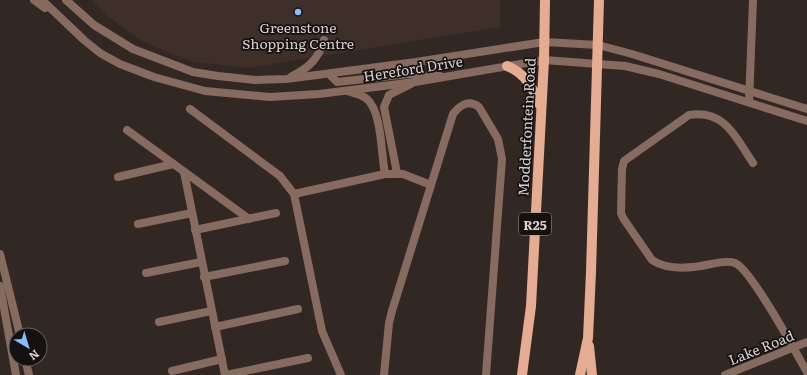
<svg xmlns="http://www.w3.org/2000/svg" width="807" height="375" font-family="Literata,serif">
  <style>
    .built { fill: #3e2f29 }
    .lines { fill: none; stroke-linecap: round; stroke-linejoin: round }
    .minor { stroke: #886b5f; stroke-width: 8 }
    .tertiary { stroke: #886b5f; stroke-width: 8 }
    .primary { stroke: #e6ac92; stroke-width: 10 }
    .poi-dot { fill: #88bbfc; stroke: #151110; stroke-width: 1.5 }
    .labels { text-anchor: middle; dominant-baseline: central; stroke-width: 3.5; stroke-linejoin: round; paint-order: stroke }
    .shield { fill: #151110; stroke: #9d9795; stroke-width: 1 }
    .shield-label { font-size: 13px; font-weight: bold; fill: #d7d1ce }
    .poi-label { font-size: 14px; fill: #d7d1ce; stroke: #151110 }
    .street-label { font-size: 14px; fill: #d7d1ce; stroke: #151110 }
  </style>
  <rect width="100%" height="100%" fill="#312824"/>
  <!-- built -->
  <polygon class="built" points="92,0 500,0 500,27 248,68 195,62 166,52 139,39 106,15"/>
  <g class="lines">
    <!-- minor -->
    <g class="minor">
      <path d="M347 91C354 93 361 94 367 99 382 112 381 154 385 174"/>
      <polyline points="749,102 753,0"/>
      <polyline points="190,109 280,176 294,194 322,331 341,375"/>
      <polyline points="127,130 249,219"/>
      <path d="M753 163C736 138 725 109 689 115L624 161 622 169 621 213 623 218 652 260C668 271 693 268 711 264 718 263 728 260 735 263 751 269 796 353 807 372"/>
      <polyline points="184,172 225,375"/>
      <polyline points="397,173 384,107 389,95 411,84"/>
      <polyline points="118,177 173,164"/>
      <polyline points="294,194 385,174 403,174 431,185"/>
      <polyline points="138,224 192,213"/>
      <polyline points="195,230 276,213"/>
      <polyline points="146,273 201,262"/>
      <polyline points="204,277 285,261"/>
      <polyline points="159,322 211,311"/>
      <polyline points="215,327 298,309"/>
      <polyline points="172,371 222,359"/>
      <polyline points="226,375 308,358"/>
      <path d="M384 375 389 323 392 311 453 114C460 105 469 99 479 107L498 139 502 159 486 375"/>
      <polyline points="725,375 807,342"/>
    </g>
    <!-- tertiary -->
    <g class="tertiary">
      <polyline points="34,0 45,8"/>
      <polyline points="42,0 84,40 100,53 120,64 154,77 205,91 270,97 319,94 415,82 544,60 625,66 659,74 807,121"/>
      <polyline points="66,0 94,25 133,49 193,72 218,76 255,80 286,79 416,62 544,42 598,45 632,54 807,109"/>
      <polyline points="329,74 337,82 409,74 440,76"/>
      <path d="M292 76C309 68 319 58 324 40"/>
      <polyline points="0,254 20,335"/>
      <polyline points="0,286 16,375"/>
      <polyline points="25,359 29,375"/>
    </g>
    <!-- primary -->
    <g class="primary">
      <path d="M507 66C525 73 533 88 540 105"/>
      <polyline points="589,346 592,375"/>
      <polyline points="522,375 531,306 544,60 545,0"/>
      <polyline points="580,375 588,338 591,272 599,0"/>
    </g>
  </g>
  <!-- markers -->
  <circle class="poi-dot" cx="298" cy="12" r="4"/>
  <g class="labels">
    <!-- shield labels -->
    <rect class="shield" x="519" y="213" width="32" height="22" rx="3"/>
    <g class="shield-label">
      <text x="535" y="224">R25</text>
    </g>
    <!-- poi labels -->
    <g class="poi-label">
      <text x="298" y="27">Greenstone<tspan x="298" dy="16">Shopping Centre</tspan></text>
    </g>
    <!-- street labels -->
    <g class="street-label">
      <text transform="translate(413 68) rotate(-9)">Hereford Drive</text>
      <text transform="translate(526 127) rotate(-87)">Modderfontein Road</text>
      <text transform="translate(761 347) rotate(-22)">Lake Road</text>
    </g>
  </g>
  <!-- north arrow -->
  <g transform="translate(28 347) rotate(142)"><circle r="19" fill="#151110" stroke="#635e5c"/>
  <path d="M0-3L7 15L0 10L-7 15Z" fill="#88bbfc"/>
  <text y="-6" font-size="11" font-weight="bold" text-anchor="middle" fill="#d7d1ce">N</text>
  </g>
</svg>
